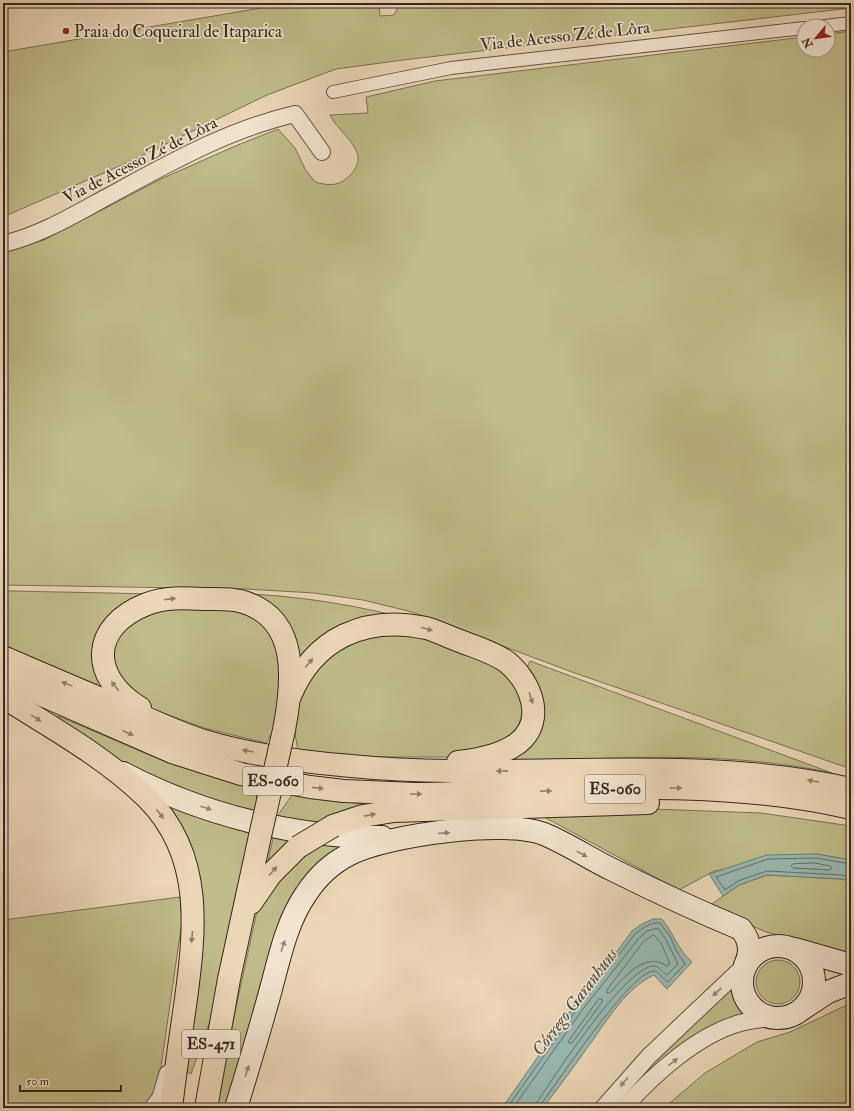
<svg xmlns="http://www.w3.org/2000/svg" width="854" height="1111" font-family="'IM FELL Double Pica',serif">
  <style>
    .green { fill: #bfbc89; stroke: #797254 }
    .water { fill: #98b9b1; stroke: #707f76 }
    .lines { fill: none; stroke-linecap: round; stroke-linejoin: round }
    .shore { stroke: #667068; stroke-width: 1 }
    .pedestrian-casing { stroke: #615344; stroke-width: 14 }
    .minor-casing { stroke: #615344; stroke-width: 18 }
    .tertiary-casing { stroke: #615344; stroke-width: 22 }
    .secondary-casing { stroke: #33271e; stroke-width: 24 }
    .primary-casing { stroke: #33271e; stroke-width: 24 }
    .pedestrian { stroke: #f2e4d0; stroke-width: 12 }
    .minor { stroke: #f2e4d0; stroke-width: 16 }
    .tertiary { stroke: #f2e4d0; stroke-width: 20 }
    .secondary { stroke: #f2e4d0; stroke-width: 22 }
    .primary { stroke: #ebd6b6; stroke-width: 22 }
    .primary-bridge-casing { stroke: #33271e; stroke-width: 24; stroke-linecap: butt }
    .primary-bridge { stroke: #ebd6b6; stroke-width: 22 }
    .oneway { fill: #8f7e6a }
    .oneway2 { fill: #928677 }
    .poi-dot { fill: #8f2418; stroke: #f2e4d0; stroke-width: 1.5 }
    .labels { text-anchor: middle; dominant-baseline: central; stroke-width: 3.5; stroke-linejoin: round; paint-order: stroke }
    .shield { fill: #f2e4d0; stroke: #6c6053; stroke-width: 1 }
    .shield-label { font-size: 16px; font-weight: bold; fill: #33271e }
    .poi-label { font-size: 17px; fill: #33271e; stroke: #f2e4d0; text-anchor: start }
    .street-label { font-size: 17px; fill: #33271e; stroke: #f2e4d0 }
    .water-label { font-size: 18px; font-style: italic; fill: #4c4c43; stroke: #f2e4d0 }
  </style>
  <rect width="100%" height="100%" fill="#ebd6b6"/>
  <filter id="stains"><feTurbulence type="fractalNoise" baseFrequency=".005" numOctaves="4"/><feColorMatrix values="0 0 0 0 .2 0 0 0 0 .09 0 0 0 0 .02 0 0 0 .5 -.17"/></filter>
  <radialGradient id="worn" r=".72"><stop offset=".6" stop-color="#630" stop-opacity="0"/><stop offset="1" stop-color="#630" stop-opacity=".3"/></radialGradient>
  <!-- green -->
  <g class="green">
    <polygon points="290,3 379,3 380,16 394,15 400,3 851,3 851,8 403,60 336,69 267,95 131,161 3,217 3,52"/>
    <path d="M851 31V769L572 672 412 612 363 600 314 593 245 589 3 585V251L44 240 161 179 233 147 278 129 295 148 305 169 315 182C325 185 338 187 347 178 376 153 340 136 330 115L368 113 366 97 435 81 804 37V50H828V34Z"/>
    <path d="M3 590 11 591 158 594 96 636C87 661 95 661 99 682L95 685 3 645Z"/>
    <path d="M230 593C296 595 358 605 421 622L414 620 301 660Z"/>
    <polygon points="231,606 256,615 283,653 276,726 266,743 204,728 147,707 119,682 110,645 142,610"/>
    <polygon points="366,634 418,634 508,672 527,708 512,738 452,757 355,757 298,751 294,728 298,699 320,662"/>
    <path d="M530 661 832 773C726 750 620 758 513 762L510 757 520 751 527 667Z"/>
    <polygon points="58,716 164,761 224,780 255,788 259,812 210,1021 191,1074 187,1072 186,1069 204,921 200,876 190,845 56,717"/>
    <polygon points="292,795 373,805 394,818 361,833 287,907 273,940 226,1108 214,1108 278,815"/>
    <polygon points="652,809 761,813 851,826 851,860 816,854 714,871 679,890 544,817 579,813"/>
    <polygon points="767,875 841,879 851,881 851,953 766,932 709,906 739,885"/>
    <polygon points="180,897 182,921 160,1074 153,1097 142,1108 3,1108 3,920"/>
    <circle cx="778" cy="982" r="22"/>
    <polygon points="735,986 747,1014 617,1108 613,1108 648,1066"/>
    <polygon points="851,1003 851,1108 664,1108 705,1073 757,1042 790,1032"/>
  </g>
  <!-- water -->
  <g class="water">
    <polygon points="816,854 851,860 851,881 841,879 767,875 739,885 723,896 709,874 767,855"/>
    <path d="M653 919H662C674 934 678 950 692 962L667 989 654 975C626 988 608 1019 590 1044 575 1065 559 1087 543 1108H502L575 1004 596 980 632 931 642 924Z"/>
  </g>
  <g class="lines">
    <!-- shore -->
    <g class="shore">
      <polygon points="815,863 830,866 832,868 830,870 793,868 791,866 793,864"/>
      <polyline points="851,864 816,858 768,859 716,877 725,890 738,881 767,871 841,875 851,877"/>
      <path d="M654 935 661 943 670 964 667 966C645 951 624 977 610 993H607V990L643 942Z"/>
      <polygon points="599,999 602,999 602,1002 572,1043 569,1043 569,1041"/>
      <path d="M507 1108 579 1006 635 934C643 928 650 922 660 923L671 938 676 950 685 964 668 982C663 980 659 971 654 971 630 972 558 1082 541 1104V1108"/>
      <path d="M513 1108 583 1009 639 938 647 931 658 928 666 940 678 964 667 975C662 972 659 965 652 966 621 973 557 1073 537 1102L535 1108"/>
    </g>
    <!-- pedestrian casing -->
    <g class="pedestrian-casing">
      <g id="pedestrian">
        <polyline points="825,26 851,23"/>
        <polyline points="333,92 451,68 804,28"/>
      </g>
    </g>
    <!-- minor casing -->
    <g class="minor-casing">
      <g id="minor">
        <path d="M3 244C40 235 72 216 105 198 166 165 226 130 295 114L322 152"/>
        <polyline points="603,1108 649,1056 745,965"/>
        <path d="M624 1108C653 1075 697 1035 740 1023 751 1020 762 1019 773 1018"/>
      </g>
    </g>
    <!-- tertiary casing -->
    <g class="tertiary-casing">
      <polyline id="tertiary" points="155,1108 162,1099 169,1075"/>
    </g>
    <!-- secondary casing -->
    <g class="secondary-casing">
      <g id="secondary">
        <path d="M123 773C201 814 293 838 382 837"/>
        <circle cx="778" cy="982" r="36"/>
        <polyline points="795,949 851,965"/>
        <polyline points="802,1009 828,992 851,983"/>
        <path d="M236 1108C247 1072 258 1036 268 1000 278 965 285 924 306 894 317 877 332 863 350 854 386 835 506 819 544 834 568 844 590 859 613 870 655 891 698 911 741 929 750 940 752 952 745 965"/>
      </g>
    </g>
    <!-- primary casing -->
    <g class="primary-casing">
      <g id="primary">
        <path d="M3 657C45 675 86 693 128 710 153 721 178 733 204 741 251 755 302 762 351 766 517 782 686 752 851 789"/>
        <path d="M3 678 172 752 241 774 310 787 344 791 415 794C560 792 708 775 851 808"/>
        <path d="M290 696C314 638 365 615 426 628 437 631 449 637 460 641 475 647 493 652 507 662 530 681 547 720 518 743 502 755 477 760 458 762"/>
        <path d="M3 697C52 728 105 757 147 798 205 856 195 932 185 1006 180 1040 175 1074 171 1108"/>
        <path d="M140 708C89 677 90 626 147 604 165 597 184 598 204 599 216 599 228 598 240 601 301 617 293 683 284 730"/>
        <polyline points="333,826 363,816 394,811 648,803"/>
        <polyline points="251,903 271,874 298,847"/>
        <polyline points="206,1108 229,979 260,836"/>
      </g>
    </g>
    <!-- pedestrian -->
    <use href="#pedestrian" class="pedestrian"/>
    <!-- minor -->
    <use href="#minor" class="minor"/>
    <!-- tertiary -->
    <use href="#tertiary" class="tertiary"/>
    <!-- secondary -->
    <use href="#secondary" class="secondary"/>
    <!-- primary -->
    <use href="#primary" class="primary"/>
    <!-- primary-bridge casing -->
    <g class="primary-bridge-casing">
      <g id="primary-bridge">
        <polyline points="260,836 284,730"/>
        <polyline points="298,847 333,826"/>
      </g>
    </g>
    <!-- primary-bridge -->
    <use href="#primary-bridge" class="primary-bridge"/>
  </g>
  <!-- one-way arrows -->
  <defs><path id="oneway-solid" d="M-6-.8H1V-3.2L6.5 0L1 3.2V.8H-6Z"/></defs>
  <g class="oneway">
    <use href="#oneway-solid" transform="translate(170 599) rotate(-7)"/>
    <use href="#oneway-solid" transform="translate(427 629) rotate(16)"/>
    <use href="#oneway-solid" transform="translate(309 663) rotate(-50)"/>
    <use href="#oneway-solid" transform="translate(67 684) rotate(-157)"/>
    <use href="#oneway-solid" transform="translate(115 686) rotate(-128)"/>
    <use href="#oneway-solid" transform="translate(531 698) rotate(72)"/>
    <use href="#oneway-solid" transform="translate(36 718) rotate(32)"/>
    <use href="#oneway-solid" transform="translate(128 733) rotate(24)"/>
    <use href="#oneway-solid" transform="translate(248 751) rotate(-170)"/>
    <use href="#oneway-solid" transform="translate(502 771) rotate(179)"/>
    <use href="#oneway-solid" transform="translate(813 781) rotate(-170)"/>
    <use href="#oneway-solid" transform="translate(318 788) rotate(6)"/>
    <use href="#oneway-solid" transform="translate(676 788) rotate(1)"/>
    <use href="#oneway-solid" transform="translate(546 791) rotate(-1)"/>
    <use href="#oneway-solid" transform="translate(416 794)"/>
    <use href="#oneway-solid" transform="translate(160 814) rotate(53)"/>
    <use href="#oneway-solid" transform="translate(370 815) rotate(-11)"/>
    <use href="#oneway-solid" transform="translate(273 871) rotate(-49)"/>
    <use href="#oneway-solid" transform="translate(192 937) rotate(95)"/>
  </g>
  <g class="oneway2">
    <use href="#oneway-solid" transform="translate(206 808) rotate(18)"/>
    <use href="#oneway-solid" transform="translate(444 833) rotate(-5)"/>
    <use href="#oneway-solid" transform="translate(582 854) rotate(28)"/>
    <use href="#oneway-solid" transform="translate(283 946) rotate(-72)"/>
    <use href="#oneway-solid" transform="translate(717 992) rotate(137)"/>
    <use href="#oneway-solid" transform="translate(673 1062) rotate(-37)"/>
    <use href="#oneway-solid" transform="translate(247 1071) rotate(-73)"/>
    <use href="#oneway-solid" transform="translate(624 1082) rotate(131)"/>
  </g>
  <!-- markers -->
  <circle class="poi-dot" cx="66" cy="31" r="4"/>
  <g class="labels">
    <!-- shield labels -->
    <g class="shield">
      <rect x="243" y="767" width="60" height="28" rx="3"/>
      <rect x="585" y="775" width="60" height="28" rx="3"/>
      <rect x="182" y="1030" width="58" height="28" rx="3"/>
    </g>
    <g class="shield-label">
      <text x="273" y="781">ES-060</text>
      <text x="615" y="789">ES-060</text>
      <text x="211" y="1044">ES-471</text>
    </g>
    <!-- poi labels -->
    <g class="poi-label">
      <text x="74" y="31">Praia do Coqueiral de Itaparica</text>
    </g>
    <!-- street labels -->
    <g class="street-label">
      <text transform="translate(565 36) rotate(-6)">Via de Acesso Zé de Lôra</text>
      <text transform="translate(140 160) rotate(-27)">Via de Acesso Zé de Lôra</text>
    </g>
    <!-- water labels -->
    <g class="water-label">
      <text transform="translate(575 1002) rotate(-53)">Córrego Garanhuns</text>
    </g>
  </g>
  <!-- margin -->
  <rect width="854" height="1111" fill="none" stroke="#ebd6b6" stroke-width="16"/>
  <rect x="4" y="4" width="846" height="1103" fill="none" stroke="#33271e" stroke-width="2"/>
  <rect x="8" y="8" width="838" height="1095" fill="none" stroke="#33271e"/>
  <!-- north arrow -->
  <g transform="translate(816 38) rotate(241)"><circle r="19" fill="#f2e4d0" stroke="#a69889"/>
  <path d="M0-3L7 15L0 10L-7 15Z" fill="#8f2418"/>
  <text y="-6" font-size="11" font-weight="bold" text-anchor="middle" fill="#33271e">N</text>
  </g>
  <!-- scale -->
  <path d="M20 1085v6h101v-6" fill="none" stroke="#33271e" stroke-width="2"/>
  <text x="26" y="1085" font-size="12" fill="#33271e" stroke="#f2e4d0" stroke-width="3" paint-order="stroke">50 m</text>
  <rect width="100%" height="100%" filter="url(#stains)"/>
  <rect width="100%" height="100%" fill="url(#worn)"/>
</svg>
